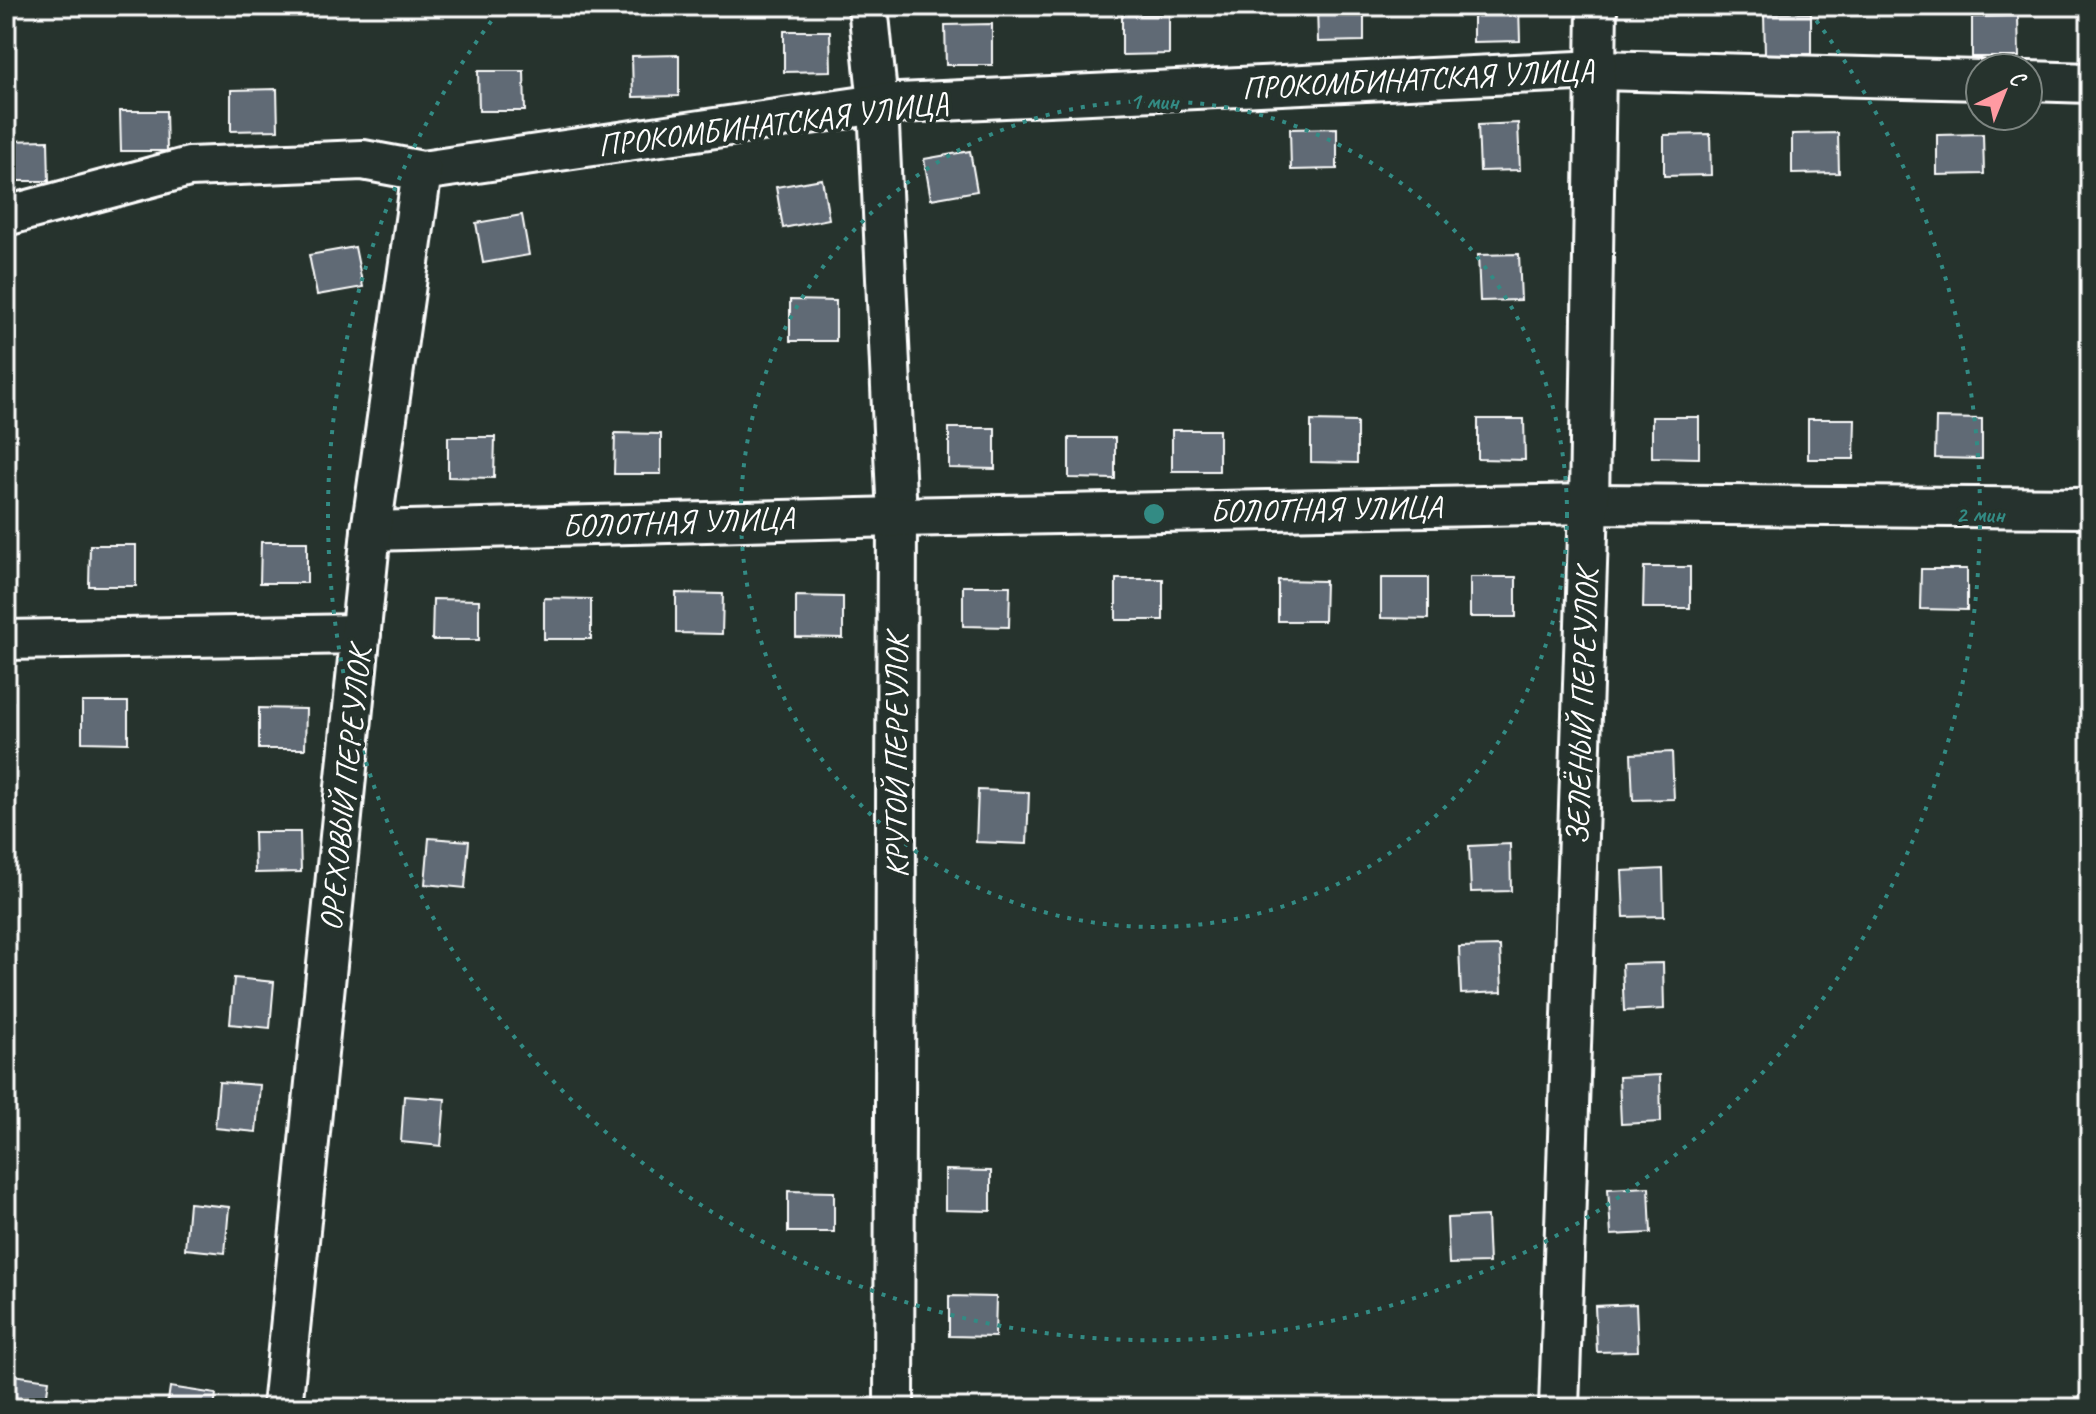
<svg xmlns="http://www.w3.org/2000/svg" width="2096" height="1414" font-family="Caveat,sans-serif">
  <style>
    .building { fill: #616b75; stroke: #fff; stroke-width: 2 }
    .lines { fill: none; stroke-linecap: round; stroke-linejoin: round }
    .minor-casing { stroke: #fff; stroke-width: 44 }
    .minor { stroke: #26332d; stroke-width: 38 }
    .ring { fill: none; stroke: #338b84; stroke-width: 4; stroke-dasharray: 4 8 }
    .labels { text-anchor: middle; dominant-baseline: central; stroke-width: 8; stroke-linejoin: round; paint-order: stroke }
    .street-label { font-size: 32px; fill: #fff; stroke: #26332d }
    .centre { fill: #338b84; stroke: #26332d; stroke-width: 4 }
    .ring-label { font-size: 24px; text-anchor: middle; font-weight: bold; fill: #338b84; stroke: #26332d; stroke-width: 8; stroke-linejoin: round; paint-order: stroke }
  </style>
  <rect width="100%" height="100%" fill="#26332d"/>
  <filter id="ink" filterUnits="userSpaceOnUse"><feTurbulence type="fractalNoise" baseFrequency=".0125" numOctaves="2"/><feDisplacementMap in="SourceGraphic" scale="16" xChannelSelector="R" yChannelSelector="G"/><feConvolveMatrix kernelMatrix="1 2 1 2 8 2 1 2 1" color-interpolation-filters="sRGB"/></filter>
  <g filter="url(#ink)">
    <!-- building -->
    <g class="building">
      <polygon points="1317,6 1364,6 1364,41 1318,42"/>
      <polygon points="1473,6 1519,6 1520,41 1473,42"/>
      <polygon points="1811,13 1811,54 1765,54 1764,14"/>
      <polygon points="1122,14 1169,14 1169,54 1122,55"/>
      <polygon points="2018,16 2019,57 1972,57 1972,17"/>
      <polygon points="992,24 992,65 946,65 945,25"/>
      <polygon points="784,31 830,31 831,71 784,72"/>
      <polygon points="679,55 679,96 633,97 632,56"/>
      <polygon points="478,71 524,71 525,111 479,111"/>
      <polygon points="277,89 278,130 231,131 231,90"/>
      <polygon points="120,111 166,111 167,151 121,151"/>
      <polygon points="1518,123 1520,170 1480,171 1478,125"/>
      <polygon points="1337,128 1337,169 1291,170 1290,129"/>
      <polygon points="1838,133 1839,173 1792,174 1792,134"/>
      <polygon points="1710,134 1711,175 1664,176 1664,135"/>
      <polygon points="1983,134 1984,174 1937,175 1937,135"/>
      <polygon points="48,140 49,181 6,181 6,141"/>
      <polygon points="970,151 977,191 931,199 924,159"/>
      <polygon points="822,179 829,219 783,228 776,187"/>
      <polygon points="522,215 529,255 483,263 476,223"/>
      <polygon points="355,247 363,287 317,295 309,255"/>
      <polygon points="1519,254 1521,300 1480,301 1478,255"/>
      <polygon points="790,300 836,301 836,341 790,341"/>
      <polygon points="1652,417 1699,417 1699,458 1652,457"/>
      <polygon points="1936,418 1982,419 1982,459 1935,458"/>
      <polygon points="1478,419 1524,419 1525,460 1478,459"/>
      <polygon points="1808,419 1855,419 1854,459 1808,459"/>
      <polygon points="1311,421 1357,422 1357,463 1311,462"/>
      <polygon points="949,428 995,428 995,469 949,468"/>
      <rect x="1172" y="430" width="47" height="41"/>
      <polygon points="615,433 661,434 661,474 614,474"/>
      <polygon points="448,437 495,437 494,478 448,477"/>
      <polygon points="1069,438 1115,438 1115,479 1069,478"/>
      <polygon points="261,542 307,542 307,583 260,583"/>
      <polygon points="90,545 136,545 136,586 89,586"/>
      <polygon points="1644,567 1690,567 1690,608 1643,608"/>
      <polygon points="1921,569 1967,569 1967,610 1920,609"/>
      <rect x="1470" y="577" width="46" height="40"/>
      <polygon points="1381,578 1428,578 1428,619 1381,618"/>
      <rect x="1116" y="579" width="47" height="41"/>
      <polygon points="1278,580 1325,581 1324,621 1278,621"/>
      <polygon points="963,586 1010,586 1009,627 963,626"/>
      <polygon points="676,593 723,594 722,634 676,633"/>
      <polygon points="796,596 843,597 843,638 796,637"/>
      <polygon points="544,598 591,599 591,639 544,639"/>
      <polygon points="433,599 479,600 479,640 432,640"/>
      <polygon points="6,702 13,702 13,743 6,742"/>
      <polygon points="82,702 128,702 128,743 82,742"/>
      <polygon points="259,708 306,709 305,749 259,749"/>
      <polygon points="1672,752 1674,799 1633,800 1631,754"/>
      <polygon points="978,790 1029,792 1027,844 976,842"/>
      <polygon points="254,832 300,832 301,872 255,873"/>
      <polygon points="429,838 469,841 465,888 425,884"/>
      <polygon points="1510,844 1511,891 1471,892 1469,846"/>
      <polygon points="1663,869 1664,916 1624,917 1622,871"/>
      <polygon points="1500,946 1502,992 1461,994 1459,947"/>
      <polygon points="1663,963 1664,1009 1624,1011 1622,964"/>
      <polygon points="234,978 274,982 270,1028 230,1024"/>
      <polygon points="1660,1075 1661,1122 1621,1124 1619,1077"/>
      <polygon points="219,1082 260,1085 256,1132 215,1128"/>
      <polygon points="404,1096 445,1099 441,1146 401,1142"/>
      <polygon points="945,1170 991,1171 991,1211 945,1210"/>
      <polygon points="1649,1187 1651,1233 1611,1235 1608,1189"/>
      <polygon points="788,1191 834,1192 834,1232 788,1232"/>
      <polygon points="189,1203 229,1207 225,1253 185,1249"/>
      <polygon points="1487,1216 1489,1263 1449,1264 1447,1218"/>
      <polygon points="949,1296 996,1297 995,1337 949,1336"/>
      <polygon points="1636,1304 1638,1351 1597,1352 1595,1306"/>
      <polygon points="6,1374 49,1380 45,1408 6,1408"/>
      <polygon points="170,1387 216,1394 214,1408 167,1408"/>
    </g>
    <g class="lines">
      <!-- minor casing -->
      <g class="minor-casing">
        <g id="minor">
          <polyline points="868,6 878,104 897,517 894,1408"/>
          <polyline points="2028,81 2090,83"/>
          <polyline points="6,216 189,167 363,160 422,171 878,104 1598,70 1980,80"/>
          <polyline points="371,531 897,517 1589,504 2090,508"/>
          <polyline points="6,640 361,634"/>
          <polyline points="282,1408 371,531 422,171"/>
          <polyline points="1559,1408 1589,504 1597,6"/>
        </g>
      </g>
      <!-- minor -->
      <use href="#minor" class="minor"/>
    </g>
  </g>
  <!-- distance rings -->
  <g class="ring">
    <circle cx="1154" cy="514" r="413"/>
    <path d="M1809 11A826 826 0 1 1 499 11"/>
  </g>
  <g class="labels">
    <!-- street labels -->
    <g class="street-label">
      <text transform="translate(1418 79) rotate(-3)">ПРОКОМБИНАТСКАЯ УЛИЦА</text>
      <text transform="translate(773 124) rotate(-7)">ПРОКОМБИНАТСКАЯ УЛИЦА</text>
      <text transform="translate(1326 509) rotate(-1)">БОЛОТНАЯ УЛИЦА</text>
      <text transform="translate(678 522) rotate(-2)">БОЛОТНАЯ УЛИЦА</text>
      <text transform="translate(1582 707) rotate(-88)">ЗЕЛЁНЫЙ ПЕРЕУЛОК</text>
      <text transform="translate(896 756) rotate(-90)">КРУТОЙ ПЕРЕУЛОК</text>
      <text transform="translate(345 789) rotate(-84)">ОРЕХОВЫЙ ПЕРЕУЛОК</text>
    </g>
  </g>
  <circle cx="1154" cy="514" r="12" class="centre"/>
  <g class="ring-label">
    <text x="1154" y="109">1 мин</text>
    <text x="1980" y="522">2 мин</text>
  </g>
  <!-- margin -->
  <rect width="2096" height="1414" fill="none" stroke="#26332d" stroke-width="32"/>
  <rect x="16" y="16" width="2064" height="1382" fill="none" stroke="#fff" stroke-width="3" filter="url(#ink)"/>
  <!-- north arrow -->
  <g transform="translate(2004 92) rotate(43)"><circle r="38" fill="#26332d" stroke="#7d8581" stroke-width="2"/>
  <path d="M0-6L14 30L0 20L-14 30Z" fill="#ff9aa2"/>
  <text y="-12" font-size="22" font-weight="bold" text-anchor="middle" fill="#ffffff">С</text>
  </g>
</svg>
